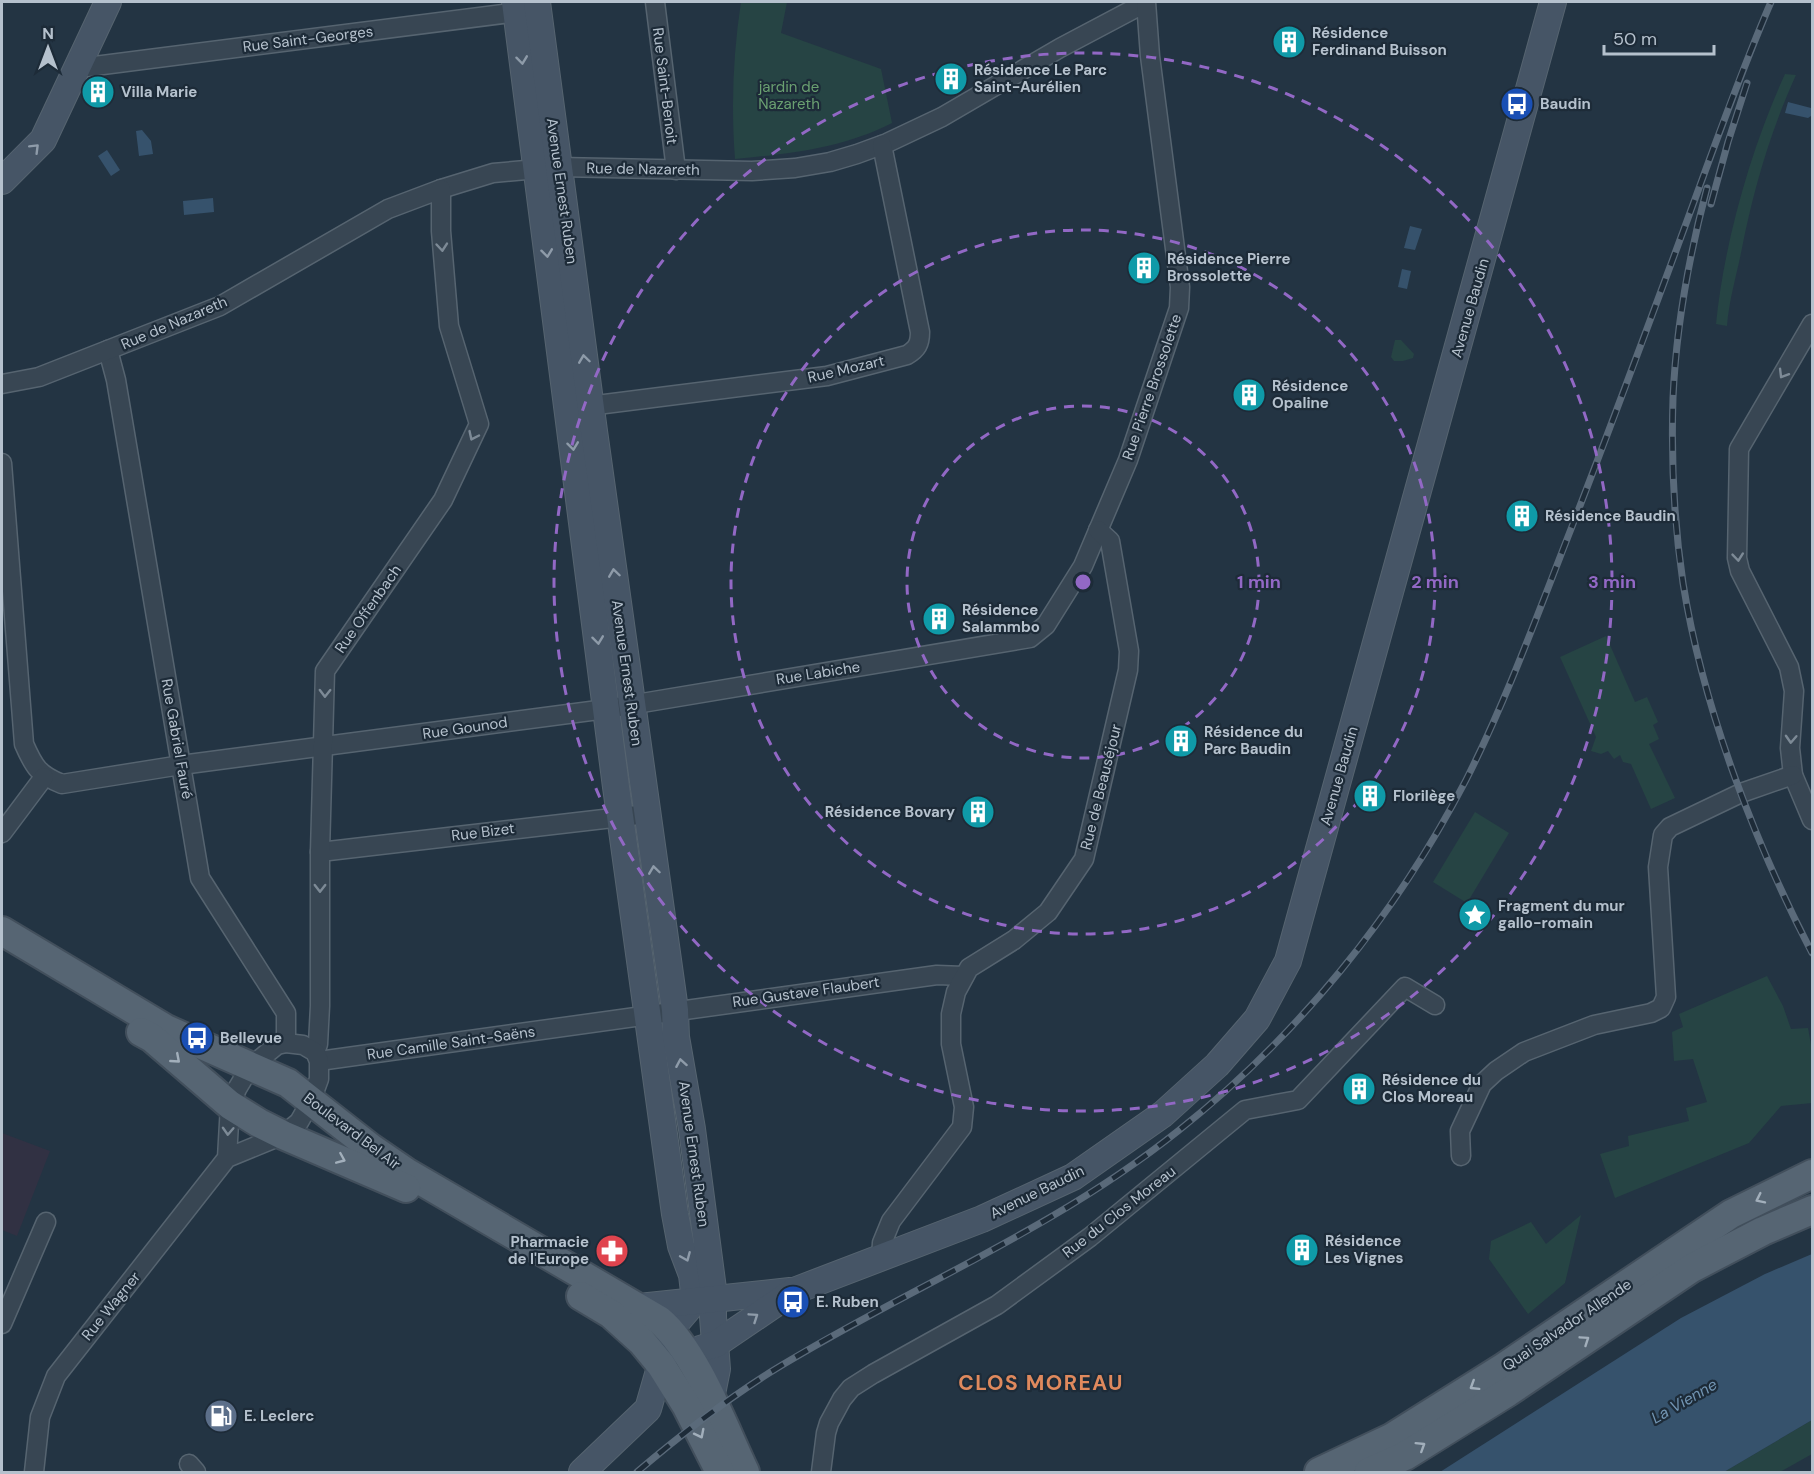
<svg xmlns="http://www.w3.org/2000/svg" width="1814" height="1474" font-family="'DM Sans',sans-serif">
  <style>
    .medical { fill: #313143 }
    .green { fill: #264444 }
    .water { fill: #36526c }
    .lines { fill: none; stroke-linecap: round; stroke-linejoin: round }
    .street-casing { stroke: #566470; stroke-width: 21 }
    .secondary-casing { stroke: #566470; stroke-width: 28 }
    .primary-casing { stroke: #424f5c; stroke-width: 32 }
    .street { stroke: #384653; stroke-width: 18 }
    .secondary { stroke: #465566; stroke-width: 26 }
    .primary { stroke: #566573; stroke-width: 28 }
    .rail-casing { stroke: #5a6a7a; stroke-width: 7 }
    .rail { stroke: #1d2b38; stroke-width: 4.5; stroke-dasharray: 14; stroke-linecap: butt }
    .oneway { stroke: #8e9ba9 }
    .oneway2 { stroke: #7d8a96 }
    .oneway3 { stroke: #a2afbb }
    .ring { fill: none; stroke: #9268c5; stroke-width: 3; stroke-dasharray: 10 8 }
    .labels { text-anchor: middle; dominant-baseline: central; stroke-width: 4.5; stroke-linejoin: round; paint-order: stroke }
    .poi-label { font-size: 15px; font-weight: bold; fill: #b5c1cd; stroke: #1d2b38; text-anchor: start }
    .street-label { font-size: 15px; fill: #b5c1cd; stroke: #1d2b38 }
    .park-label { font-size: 15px; fill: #6aa071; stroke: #1d2b38 }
    .water-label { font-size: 16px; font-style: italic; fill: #7295b3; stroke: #1d2b38 }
    .district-label { font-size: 21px; font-weight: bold; letter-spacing: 1.5px; fill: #df895d; stroke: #1d2b38 }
    .centre { fill: #9268c5; stroke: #1d2b38; stroke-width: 3 }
    .ring-label { font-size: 18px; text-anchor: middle; font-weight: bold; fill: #9268c5; stroke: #1d2b38; stroke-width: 4.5; stroke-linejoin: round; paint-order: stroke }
  </style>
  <rect width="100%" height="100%" fill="#233443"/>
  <!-- medical -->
  <polygon class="medical" points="2,1133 50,1151 17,1236 2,1230"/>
  <!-- green -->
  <g class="green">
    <path d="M741 2H787L781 33 881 69 892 123C843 148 789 154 735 159 731 106 733 54 741 2Z"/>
    <path d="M1785 74 1796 75C1770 132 1753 191 1741 253 1736 277 1729 301 1727 326L1716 324C1724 243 1751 148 1785 74Z"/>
    <polygon points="1395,340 1401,340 1414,354 1413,358 1403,361 1394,361 1391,357"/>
    <polygon points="1606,636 1635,702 1647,697 1658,722 1653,725 1659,739 1649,744 1675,798 1651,809 1631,764 1623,762 1620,755 1614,759 1608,751 1601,754 1591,751 1596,737 1560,657"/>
    <polygon points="1475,812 1509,833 1467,903 1433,882"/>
    <polygon points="1767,976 1783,1006 1791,1029 1808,1028 1812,1050 1812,1103 1781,1106 1749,1143 1615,1198 1600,1154 1629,1146 1628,1136 1689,1121 1686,1108 1707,1102 1693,1059 1674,1061 1672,1032 1683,1027 1679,1014"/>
    <polygon points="1581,1215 1565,1283 1528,1314 1489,1259 1491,1241 1531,1222 1546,1244"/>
    <polygon points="1812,1420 1812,1454 1780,1472 1724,1472"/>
  </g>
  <!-- water -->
  <g class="water">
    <polygon points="1788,102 1811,108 1811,116 1808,118 1785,113"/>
    <polygon points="142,130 151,141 153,154 139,156 136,131"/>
    <polygon points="107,150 120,170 111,176 98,156"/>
    <polygon points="213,198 214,212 184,215 183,201"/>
    <polygon points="1410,226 1422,229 1415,250 1404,248"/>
    <polygon points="1402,269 1411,271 1407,289 1398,287"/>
    <polygon points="1812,1254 1812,1420 1724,1472 1440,1472 1681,1318 1765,1274"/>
  </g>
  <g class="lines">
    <!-- street casing -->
    <g class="street-casing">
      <g id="street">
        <polyline points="655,2 676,170"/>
        <polyline points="79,63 87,67 526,11"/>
        <polyline points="1812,324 1739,449 1737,558 1740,571 1789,667 1794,691 1790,748 1793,775 1812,820"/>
        <polyline points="108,350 116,380 200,878 286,1013 286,1043"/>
        <polyline points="2,384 39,377 220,306 388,209 441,189 493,173 559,167 752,171 795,168 830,162 857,154 887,143 942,117 1060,48 1145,3"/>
        <path d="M581 407 827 376 907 355C917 349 920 344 920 332L882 145"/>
        <path d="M2 463 24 744C34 767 39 775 62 784L181 765 606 709 1030 638 1046 625 1083 566 1128 460 1179 308 1180 287 1150 56 1146 2"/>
        <polyline points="2,833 44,777"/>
        <polyline points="320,852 647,814"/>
        <polyline points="315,1052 318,1044 320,1006 320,852 325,671 443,500 479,424 449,326 441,231 441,189"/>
        <polyline points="319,1061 937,975 964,976"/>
        <polyline points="1461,1156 1460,1131 1482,1084 1496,1071 1524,1052 1594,1025 1651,1013 1661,1008 1666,997 1658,867 1663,835 1670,827 1741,793 1793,775"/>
        <polyline points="881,1258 882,1243 891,1221 962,1127 964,1107 951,1044 951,1014 956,992 969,968 1014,940 1048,912 1084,859 1128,670 1129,651 1110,541 1098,530"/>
        <polyline points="2,1324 46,1222"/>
        <polyline points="189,1464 196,1472"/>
        <polyline points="34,1472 40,1417 56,1376 227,1158 283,1135 299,1122 311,1101 319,1079 319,1061 315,1052 303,1045 286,1043 277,1045 250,1067 237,1089 230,1105 227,1158"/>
        <polyline points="821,1472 826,1433 829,1423 842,1399 851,1388 873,1374 997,1305 1090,1237 1245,1110 1298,1100 1405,987 1435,1005"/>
      </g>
    </g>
    <!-- secondary casing -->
    <g class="secondary-casing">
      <g id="secondary">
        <polyline points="515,2 616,787 675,1214 681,1246 692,1275 695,1301 671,1329 648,1409 582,1472"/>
        <polyline points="537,2 594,431 675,1010 676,1037 692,1129 713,1289 713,1317 717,1369 711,1399 704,1395"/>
        <polyline points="2,181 43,140 108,2"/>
        <polyline points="639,1307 790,1291"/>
        <polyline points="668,1344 687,1353 716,1344 794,1291 982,1219 1073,1177 1163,1114 1217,1065 1257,1019 1288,961 1553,2"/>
      </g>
    </g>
    <!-- primary casing -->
    <g class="primary-casing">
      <g id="primary">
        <path d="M2 931 166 1029 288 1083 371 1148 406 1172 659 1320C696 1351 724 1428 745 1472"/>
        <polyline points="141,1032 152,1038 230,1105 259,1123 283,1135 406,1188"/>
        <polyline points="581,1296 611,1314 642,1342 661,1365 686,1405 720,1472"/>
        <polyline points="1319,1472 1391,1438 1504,1367 1731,1214 1812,1174"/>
        <polyline points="1369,1472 1405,1456 1508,1392 1692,1268 1763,1231 1812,1210"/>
      </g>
    </g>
    <!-- street -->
    <use href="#street" class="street"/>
    <!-- secondary -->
    <use href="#secondary" class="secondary"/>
    <!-- primary -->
    <use href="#primary" class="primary"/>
    <!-- rail casing -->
    <g class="rail-casing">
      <g id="rail">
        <path d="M1707 188C1689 256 1676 328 1673 398 1671 459 1674 522 1683 583 1703 708 1754 841 1812 953"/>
        <polyline points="1711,204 1728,142 1747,83"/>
        <path d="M637 1472C679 1436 722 1403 769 1373 905 1289 1051 1232 1178 1131 1298 1036 1396 915 1466 780 1507 699 1538 613 1571 529 1610 429 1647 329 1684 229 1712 153 1739 76 1771 2"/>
      </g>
    </g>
    <!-- rail -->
    <use href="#rail" class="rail"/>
  </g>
  <!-- one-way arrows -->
  <defs><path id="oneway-chevron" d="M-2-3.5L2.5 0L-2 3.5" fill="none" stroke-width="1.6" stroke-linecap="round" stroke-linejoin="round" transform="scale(1.5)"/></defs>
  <g class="oneway">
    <use href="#oneway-chevron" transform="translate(522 60) rotate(83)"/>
    <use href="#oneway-chevron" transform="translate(35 148) rotate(-45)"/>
    <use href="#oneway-chevron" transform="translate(547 253) rotate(83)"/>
    <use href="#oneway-chevron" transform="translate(584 359) rotate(-98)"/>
    <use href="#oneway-chevron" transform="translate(573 446) rotate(83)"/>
    <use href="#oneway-chevron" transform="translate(614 573) rotate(-98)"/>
    <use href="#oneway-chevron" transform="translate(598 640) rotate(83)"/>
    <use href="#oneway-chevron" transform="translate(654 870) rotate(-98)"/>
    <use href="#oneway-chevron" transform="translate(681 1063) rotate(-100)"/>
    <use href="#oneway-chevron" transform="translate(686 1257) rotate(67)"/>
    <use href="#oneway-chevron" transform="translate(754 1317) rotate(-34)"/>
  </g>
  <g class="oneway2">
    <use href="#oneway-chevron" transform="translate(442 247) rotate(85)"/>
    <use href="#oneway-chevron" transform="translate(1783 374) rotate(121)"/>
    <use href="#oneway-chevron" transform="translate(473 436) rotate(115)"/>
    <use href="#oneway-chevron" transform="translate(1738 557) rotate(84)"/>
    <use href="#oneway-chevron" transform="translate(325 693) rotate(91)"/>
    <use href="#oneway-chevron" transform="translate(1791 739) rotate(93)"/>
    <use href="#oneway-chevron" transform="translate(320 888) rotate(90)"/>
    <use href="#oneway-chevron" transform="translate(228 1131) rotate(93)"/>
  </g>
  <g class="oneway3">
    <use href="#oneway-chevron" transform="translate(176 1059) rotate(41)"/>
    <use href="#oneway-chevron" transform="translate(341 1159) rotate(23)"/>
    <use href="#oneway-chevron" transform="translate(1760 1199) rotate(154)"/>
    <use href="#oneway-chevron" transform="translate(1585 1340) rotate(-34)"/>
    <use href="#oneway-chevron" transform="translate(1474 1386) rotate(148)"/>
    <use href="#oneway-chevron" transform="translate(700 1434) rotate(63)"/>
    <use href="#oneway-chevron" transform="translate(1421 1446) rotate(-32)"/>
  </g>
  <!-- distance rings -->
  <g class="ring">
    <circle cx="1083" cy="582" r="176"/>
    <circle cx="1083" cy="582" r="352"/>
    <circle cx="1083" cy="582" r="529"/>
  </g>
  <!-- icons -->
  <defs>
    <g id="building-disc" transform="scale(1.725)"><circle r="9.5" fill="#0f9aa8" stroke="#1d2b38"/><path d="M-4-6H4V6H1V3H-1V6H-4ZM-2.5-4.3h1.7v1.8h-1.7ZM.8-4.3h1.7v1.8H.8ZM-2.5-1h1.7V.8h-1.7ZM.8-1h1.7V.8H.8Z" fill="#fff"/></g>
    <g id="bus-disc" transform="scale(1.725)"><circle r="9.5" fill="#1a4fb4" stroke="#1d2b38"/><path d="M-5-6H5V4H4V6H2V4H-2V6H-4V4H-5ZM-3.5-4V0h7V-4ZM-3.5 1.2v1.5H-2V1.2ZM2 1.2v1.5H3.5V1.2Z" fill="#fff"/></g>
    <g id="sight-disc" transform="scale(1.725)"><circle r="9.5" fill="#0f9aa8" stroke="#1d2b38"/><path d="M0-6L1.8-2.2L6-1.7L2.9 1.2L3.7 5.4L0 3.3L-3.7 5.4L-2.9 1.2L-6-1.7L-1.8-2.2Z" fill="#fff"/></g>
    <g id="pharmacy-disc" transform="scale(1.725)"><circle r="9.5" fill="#e0444e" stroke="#1d2b38"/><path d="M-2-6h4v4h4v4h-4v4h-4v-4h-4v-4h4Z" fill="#fff"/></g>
    <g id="fuel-disc" transform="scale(1.725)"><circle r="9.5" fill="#5c6f8a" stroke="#1d2b38"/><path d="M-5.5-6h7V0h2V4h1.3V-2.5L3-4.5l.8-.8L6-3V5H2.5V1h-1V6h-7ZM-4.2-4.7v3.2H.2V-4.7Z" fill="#fff"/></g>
  </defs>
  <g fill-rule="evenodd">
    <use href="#building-disc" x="1289" y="42"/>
    <use href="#building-disc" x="951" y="79"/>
    <use href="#building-disc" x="98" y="92"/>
    <use href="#bus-disc" x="1517" y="104"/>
    <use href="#building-disc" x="1144" y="268"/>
    <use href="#building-disc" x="1249" y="395"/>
    <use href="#building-disc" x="1522" y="516"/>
    <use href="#building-disc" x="939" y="619"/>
    <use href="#building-disc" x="1181" y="741"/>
    <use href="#building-disc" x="1370" y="796"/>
    <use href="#building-disc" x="978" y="812"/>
    <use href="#sight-disc" x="1475" y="915"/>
    <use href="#bus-disc" x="197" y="1038"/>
    <use href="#building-disc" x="1359" y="1089"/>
    <use href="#building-disc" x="1302" y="1250"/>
    <use href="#pharmacy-disc" x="612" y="1251"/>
    <use href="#bus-disc" x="793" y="1302"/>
    <use href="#fuel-disc" x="221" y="1416"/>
  </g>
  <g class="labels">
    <!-- poi labels -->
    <g class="poi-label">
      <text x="1312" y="33">Résidence<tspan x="1312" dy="17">Ferdinand Buisson</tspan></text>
      <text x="974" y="70">Résidence Le Parc<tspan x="974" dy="17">Saint-Aurélien</tspan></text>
      <text x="121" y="92">Villa Marie</text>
      <text x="1540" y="104">Baudin</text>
      <text x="1167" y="259">Résidence Pierre<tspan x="1167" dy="17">Brossolette</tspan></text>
      <text x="1272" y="386">Résidence<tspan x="1272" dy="17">Opaline</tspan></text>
      <text x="1545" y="516">Résidence Baudin</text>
      <text x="962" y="610">Résidence<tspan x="962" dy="17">Salammbo</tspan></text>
      <text x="1204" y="732">Résidence du<tspan x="1204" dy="17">Parc Baudin</tspan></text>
      <text x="1393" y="796">Florilège</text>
      <text x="955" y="812" text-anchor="end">Résidence Bovary</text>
      <text x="1498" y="906">Fragment du mur<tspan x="1498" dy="17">gallo-romain</tspan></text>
      <text x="220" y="1038">Bellevue</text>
      <text x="1382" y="1080">Résidence du<tspan x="1382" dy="17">Clos Moreau</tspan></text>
      <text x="1325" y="1241">Résidence<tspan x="1325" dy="17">Les Vignes</tspan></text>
      <text x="589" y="1242" text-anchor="end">Pharmacie<tspan x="589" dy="17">de l'Europe</tspan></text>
      <text x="816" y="1302">E. Ruben</text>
      <text x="244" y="1416">E. Leclerc</text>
    </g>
    <!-- street labels -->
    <g class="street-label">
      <text transform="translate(308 39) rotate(-7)">Rue Saint-Georges</text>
      <text transform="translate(665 86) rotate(83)">Rue Saint-Benoit</text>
      <text transform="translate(643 169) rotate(1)">Rue de Nazareth</text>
      <text transform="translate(562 191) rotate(82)">Avenue Ernest Ruben</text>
      <text transform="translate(1470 308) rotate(-74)">Avenue Baudin</text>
      <text transform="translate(174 323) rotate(-23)">Rue de Nazareth</text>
      <text transform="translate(846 369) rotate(-13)">Rue Mozart</text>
      <text transform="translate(1152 387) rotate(-71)">Rue Pierre Brossolette</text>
      <text transform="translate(368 609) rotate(-55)">Rue Offenbach</text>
      <text transform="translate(627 673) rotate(82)">Avenue Ernest Ruben</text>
      <text transform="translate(818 673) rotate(-9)">Rue Labiche</text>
      <text transform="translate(465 728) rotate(-8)">Rue Gounod</text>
      <text transform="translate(177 739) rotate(80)">Rue Gabriel Fauré</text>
      <text transform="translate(1339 776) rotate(-74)">Avenue Baudin</text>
      <text transform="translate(1101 787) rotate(-76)">Rue de Beauséjour</text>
      <text transform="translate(483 832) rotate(-7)">Rue Bizet</text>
      <text transform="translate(806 992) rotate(-8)">Rue Gustave Flaubert</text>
      <text transform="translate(451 1043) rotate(-8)">Rue Camille Saint-Saëns</text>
      <text transform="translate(352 1131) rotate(37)">Boulevard Bel Air</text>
      <text transform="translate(694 1154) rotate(82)">Avenue Ernest Ruben</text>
      <text transform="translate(1037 1192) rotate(-26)">Avenue Baudin</text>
      <text transform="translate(1119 1212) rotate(-38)">Rue du Clos Moreau</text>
      <text transform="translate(111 1306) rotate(-51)">Rue Wagner</text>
      <text transform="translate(1567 1325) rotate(-34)">Quai Salvador Allende</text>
    </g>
    <!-- park labels -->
    <g class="park-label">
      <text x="789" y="87">jardin de<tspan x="789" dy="17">Nazareth</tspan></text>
    </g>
    <!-- water labels -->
    <g class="water-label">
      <text transform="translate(1684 1401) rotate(-30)">La Vienne</text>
    </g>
    <!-- district labels -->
    <g class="district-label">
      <text x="1041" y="1383">CLOS MOREAU</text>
    </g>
  </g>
  <circle cx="1083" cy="582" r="9" class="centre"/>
  <g class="ring-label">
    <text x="1259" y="588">1 min</text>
    <text x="1435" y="588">2 min</text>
    <text x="1612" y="588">3 min</text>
  </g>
  <!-- border -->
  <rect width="1814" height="1474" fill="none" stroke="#b5c1cd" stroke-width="6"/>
  <!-- north arrow -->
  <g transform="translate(48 48)" stroke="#1d2b38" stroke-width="4.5" paint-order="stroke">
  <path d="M0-4.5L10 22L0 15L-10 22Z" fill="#b5c1cd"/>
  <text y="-9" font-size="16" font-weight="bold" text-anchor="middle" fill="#b5c1cd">N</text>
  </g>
  <!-- scale -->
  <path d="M1604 45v9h110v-9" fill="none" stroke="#b5c1cd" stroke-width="3"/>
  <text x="1613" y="45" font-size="18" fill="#b5c1cd" stroke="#1d2b38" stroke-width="4.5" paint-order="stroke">50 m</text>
</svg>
